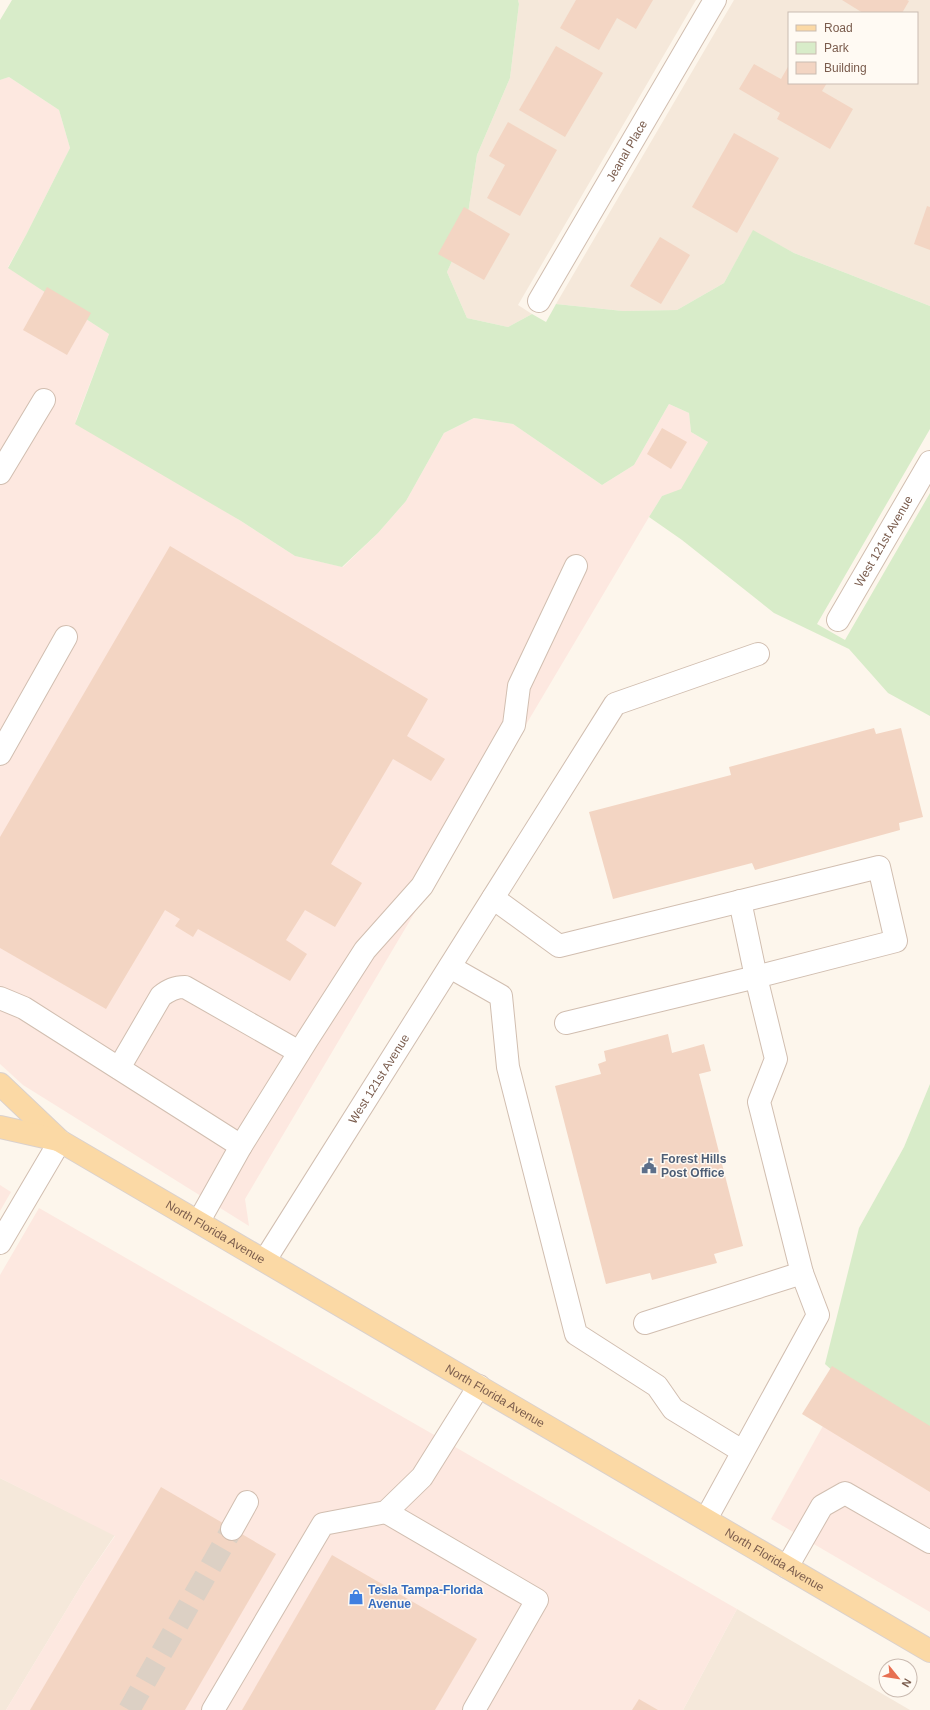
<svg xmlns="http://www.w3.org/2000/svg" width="930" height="1710" font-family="Helvetica,sans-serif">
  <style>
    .residential { fill: #f5e8da; fill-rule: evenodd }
    .commercial { fill: #fde8e0 }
    .green { fill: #d8ecc9 }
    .building { fill: #f3d5c3 }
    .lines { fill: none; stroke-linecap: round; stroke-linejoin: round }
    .minor-tunnel { stroke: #dcd0c4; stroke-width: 22; stroke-dasharray: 22 11; stroke-linecap: butt }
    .minor-casing { stroke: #d1beb0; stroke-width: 24 }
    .major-casing { stroke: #dad1cd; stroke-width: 24 }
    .minor { stroke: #fff; stroke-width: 22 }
    .major { stroke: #fbd9a5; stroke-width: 22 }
    .labels { text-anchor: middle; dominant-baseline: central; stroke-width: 3; stroke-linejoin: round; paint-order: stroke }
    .street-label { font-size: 12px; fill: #7a5c4d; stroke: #fffaf3 }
    .service-label { font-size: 12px; font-weight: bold; fill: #4e5e75; stroke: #fffaf3; text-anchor: start }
    .shop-label { font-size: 12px; font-weight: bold; fill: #366cbe; stroke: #fffaf3; text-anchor: start }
  </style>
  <rect width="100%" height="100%" fill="#fdf6ec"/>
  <!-- residential -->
  <g class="residential">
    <polygon points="518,0 696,0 518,305 532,314 508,327 467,318 447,272 465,233 477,155 510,78 519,4"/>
    <path d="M734 0H930V306L846 273 794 253 753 231 724 283 677 310 623 311 556 304ZM789 13H917V83H789Z"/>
    <polygon points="0,1478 115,1535 84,1581 6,1710 0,1710"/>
    <polygon points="737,1609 910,1710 683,1710"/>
  </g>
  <!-- commercial -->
  <g class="commercial">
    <polygon points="9,77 59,110 70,148 26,235 8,267 109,334 76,420 241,521 295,556 343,567 378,533 406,501 444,433 474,418 513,424 602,485 634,465 669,404 689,413 691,432 708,442 681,490 662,496 649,517 245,1199 249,1226 23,1085 0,1064 0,80"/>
    <polygon points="0,1185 11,1192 0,1211"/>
    <polygon points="39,1208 737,1609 683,1710 6,1710 84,1581 115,1536 0,1478 0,1275"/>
    <polygon points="847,1383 930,1446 930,1612 771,1519"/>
  </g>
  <!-- green -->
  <g class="green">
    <polygon points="12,0 518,0 519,4 510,78 477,155 465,233 447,272 467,318 508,327 532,314 546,322 556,304 623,311 677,310 724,283 753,230 794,253 846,273 930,306 930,429 817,624 845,640 930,493 930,716 888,693 849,649 774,613 682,540 649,517 662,496 681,489 708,442 691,432 689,413 669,404 634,465 602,485 513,424 474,418 444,433 406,501 378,533 342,567 295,556 241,521 75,424 109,334 8,268 26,235 70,148 59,110 9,77 0,80 0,20"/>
    <polygon points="930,1084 930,1446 885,1418 825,1364 859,1228 904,1147"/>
  </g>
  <!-- building -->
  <g class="building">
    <polygon points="576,0 653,0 636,29 617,18 599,50 560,28"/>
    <polygon points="842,0 907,0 909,1 902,13 863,13"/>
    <polygon points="556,46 603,73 565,137 519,110"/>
    <polygon points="754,64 781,79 789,65 789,83 827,83 822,91 853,109 830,149 777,119 780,113 739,89"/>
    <polygon points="508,122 557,150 520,216 487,198 505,165 489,156"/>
    <polygon points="734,133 779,158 737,233 692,207"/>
    <polygon points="927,206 930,207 930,250 914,244"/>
    <polygon points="464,207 510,234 484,280 438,254"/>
    <polygon points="660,237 690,255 661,304 630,286"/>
    <polygon points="47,287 91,313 67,355 23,330"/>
    <polygon points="662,428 687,442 671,469 647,454"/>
    <polygon points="170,546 428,699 407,736 445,759 431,781 393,759 331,864 362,883 335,927 305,910 286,940 307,954 290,981 198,929 193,937 175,926 180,919 165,910 106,1009 0,948 0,837"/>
    <polygon points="874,728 876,734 901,728 923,817 899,823 900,830 755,870 752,863 613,899 589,812 731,775 729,767"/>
    <polygon points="668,1034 672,1053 704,1044 711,1071 699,1074 743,1246 714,1254 717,1263 652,1280 650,1273 606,1284 555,1086 601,1074 598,1064 606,1061 604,1051"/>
    <polygon points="832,1366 930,1426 930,1492 802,1414"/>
    <polygon points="161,1487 276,1554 185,1710 30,1710"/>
    <polygon points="332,1555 477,1639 435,1710 242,1710"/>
    <polygon points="639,1699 658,1710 632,1710"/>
  </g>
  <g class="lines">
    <!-- minor-tunnel -->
    <polyline class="minor-tunnel" points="129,1710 232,1529"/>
    <!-- minor casing -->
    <g class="minor-casing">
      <g id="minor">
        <path id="s1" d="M539 301 715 0"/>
        <polyline points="0,473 44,400"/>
        <path id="s2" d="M838 620 930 462"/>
        <polyline points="0,754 66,637"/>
        <polyline points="493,898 559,946 879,867 896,941 756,977 776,1059 759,1102 802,1273 645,1323"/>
        <polyline points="450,967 501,996 508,1067 576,1334 657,1386 673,1409 742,1451"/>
        <polyline points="0,998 24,1008 241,1146 199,1221"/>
        <polyline points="566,1023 756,977 740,901"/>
        <path d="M119 1068 161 996C169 990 175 987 185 987L299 1052"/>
        <polyline points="241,1146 307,1040 365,950 422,886 514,725 519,686 576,566"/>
        <polyline points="0,1243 60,1141"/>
        <path id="s3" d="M265 1260 615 704 758 654"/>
        <polyline points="386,1512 537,1600 474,1710"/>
        <polyline points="706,1519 818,1315 802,1273"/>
        <polyline points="232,1529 247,1502"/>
        <polyline points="787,1567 822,1506 845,1493 930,1542"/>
        <polyline points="213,1710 323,1524 386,1512 422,1477 479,1386"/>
      </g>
    </g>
    <!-- major casing -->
    <g class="major-casing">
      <g id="major">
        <path id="s4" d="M0 1084 60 1141 930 1651"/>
        <polyline points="0,1127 58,1140"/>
      </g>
    </g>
    <!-- minor -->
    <use href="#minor" class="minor"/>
    <!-- major -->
    <use href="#major" class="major"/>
  </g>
  <!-- icons -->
  <defs>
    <g id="civic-bare" transform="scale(1.2)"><path d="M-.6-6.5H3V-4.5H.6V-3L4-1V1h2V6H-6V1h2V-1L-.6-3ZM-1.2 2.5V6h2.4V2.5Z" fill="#5c6f8a" stroke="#fffaf3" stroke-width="2.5" paint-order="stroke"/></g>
    <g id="shop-bare" transform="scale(1.2)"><path d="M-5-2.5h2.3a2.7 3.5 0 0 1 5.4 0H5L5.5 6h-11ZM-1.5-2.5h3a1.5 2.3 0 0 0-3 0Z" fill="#3f7fe0" stroke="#fffaf3" stroke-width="2.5" paint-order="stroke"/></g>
  </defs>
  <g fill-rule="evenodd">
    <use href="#civic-bare" x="649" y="1166"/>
    <use href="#shop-bare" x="356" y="1597"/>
  </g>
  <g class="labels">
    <!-- street labels -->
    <g class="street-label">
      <text stroke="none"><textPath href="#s1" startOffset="174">Jeanal Place</textPath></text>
      <text stroke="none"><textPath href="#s2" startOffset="91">West 121st Avenue</textPath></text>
      <text stroke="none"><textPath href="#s3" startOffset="214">West 121st Avenue</textPath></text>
      <text stroke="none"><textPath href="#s4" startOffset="263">North Florida Avenue</textPath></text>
      <text stroke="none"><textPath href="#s4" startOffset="587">North Florida Avenue</textPath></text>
      <text stroke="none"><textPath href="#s4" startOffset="911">North Florida Avenue</textPath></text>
    </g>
    <!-- service labels -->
    <g class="service-label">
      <text x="661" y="1159">Forest Hills<tspan x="661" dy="14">Post Office</tspan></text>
    </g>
    <!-- shop labels -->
    <g class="shop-label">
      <text x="368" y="1590">Tesla Tampa-Florida<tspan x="368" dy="14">Avenue</tspan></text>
    </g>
  </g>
  <!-- legend -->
  <rect x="788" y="12" width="130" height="72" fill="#fffaf3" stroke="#cabbb1"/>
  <rect x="796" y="25" width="20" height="6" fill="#fbd9a5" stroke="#cabbb1"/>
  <text x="824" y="32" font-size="12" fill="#7a5c4d">Road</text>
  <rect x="796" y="42" width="20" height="12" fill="#d8ecc9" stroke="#cabbb1"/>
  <text x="824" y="52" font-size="12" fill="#7a5c4d">Park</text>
  <rect x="796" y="62" width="20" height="12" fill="#f3d5c3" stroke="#cabbb1"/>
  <text x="824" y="72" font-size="12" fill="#7a5c4d">Building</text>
  <!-- north arrow -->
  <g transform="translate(898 1678) rotate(120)"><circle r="19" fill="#fffaf3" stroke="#cabbb1"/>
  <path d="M0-3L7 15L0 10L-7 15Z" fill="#e76f51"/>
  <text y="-6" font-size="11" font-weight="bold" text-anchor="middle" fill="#7a5c4d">N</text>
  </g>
</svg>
